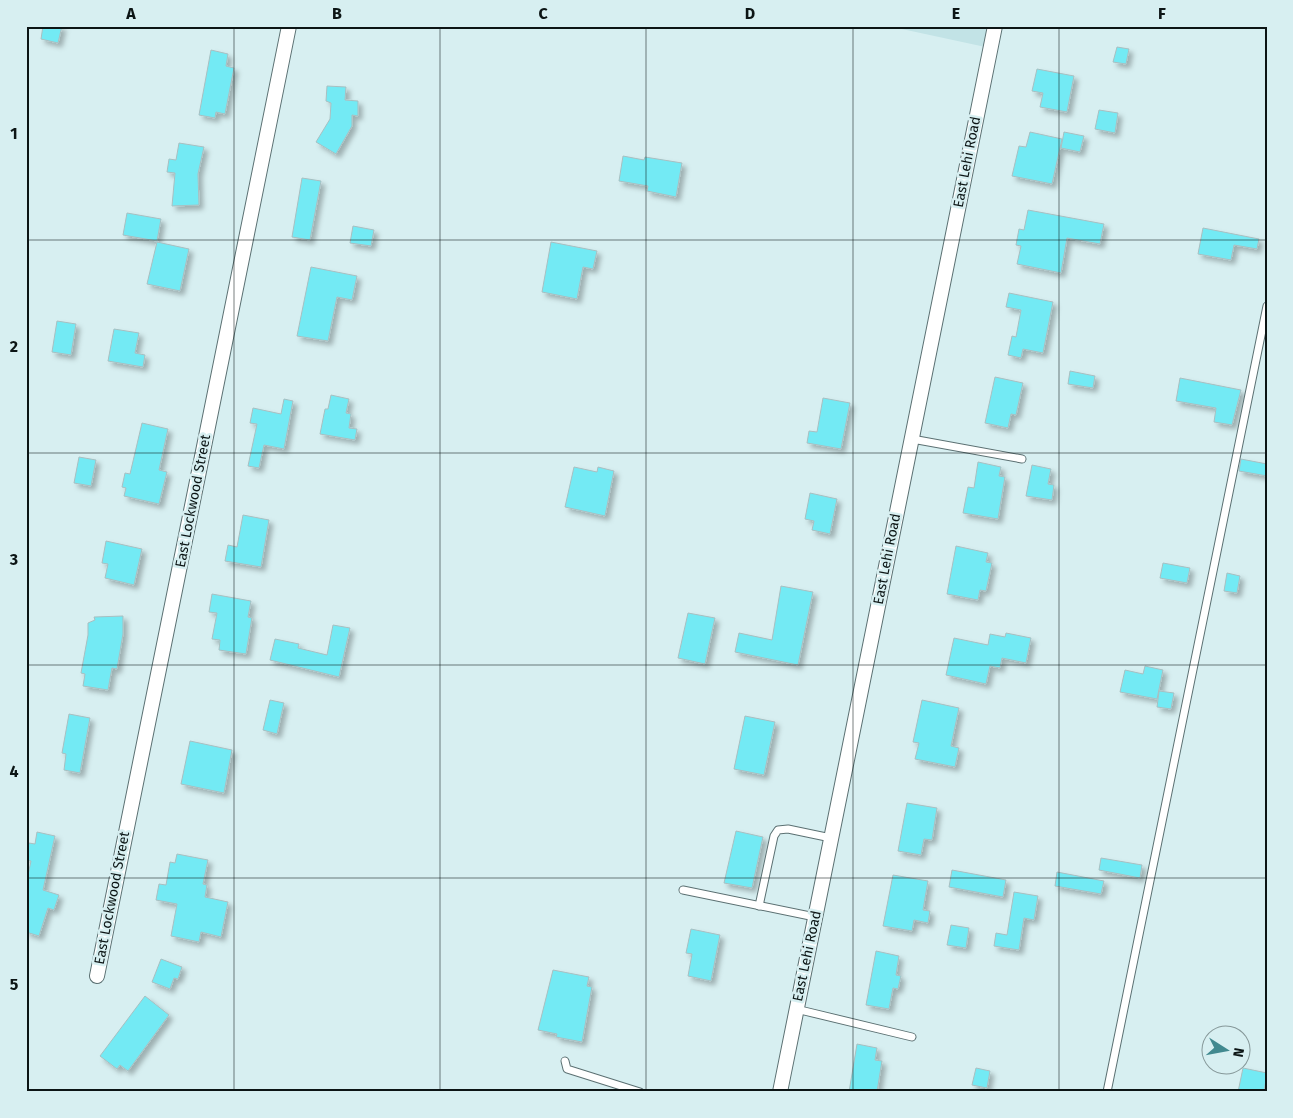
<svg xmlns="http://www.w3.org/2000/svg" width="1293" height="1118" font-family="'Fira Sans',sans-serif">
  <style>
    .built { fill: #c2e3e6 }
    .building { fill: #73eaf4; stroke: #a8bfc1; filter: url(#shadow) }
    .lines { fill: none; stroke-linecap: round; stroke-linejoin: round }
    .service-casing { stroke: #5b7072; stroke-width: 9 }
    .minor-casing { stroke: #5b7072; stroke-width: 16 }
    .service { stroke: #fff; stroke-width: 7 }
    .minor { stroke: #fff; stroke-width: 14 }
    .grid { fill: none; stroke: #0c1515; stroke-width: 1; stroke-opacity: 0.55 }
    .labels { text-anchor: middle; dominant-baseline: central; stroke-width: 5; stroke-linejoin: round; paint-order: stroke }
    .street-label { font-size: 14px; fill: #0c1515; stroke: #d7eff1 }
    .neatline { fill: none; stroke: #0c1515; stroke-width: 2 }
    .grid-label { font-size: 16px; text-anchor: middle; font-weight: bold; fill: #0c1515 }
  </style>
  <defs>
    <filter id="shadow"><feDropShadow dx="4" dy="4" stdDeviation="2.5" flood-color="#0004"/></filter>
  </defs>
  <rect width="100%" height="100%" fill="#d7eff1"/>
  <!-- built -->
  <polygon class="built" points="888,26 995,26 990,48"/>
  <!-- building -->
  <g class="building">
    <polygon points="43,26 62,26 58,43 41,39"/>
    <polygon points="1117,47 1129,49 1126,64 1113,62"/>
    <polygon points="211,50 228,54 226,66 234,68 225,114 216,112 215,118 199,115"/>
    <polygon points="1037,69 1074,76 1067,112 1040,107 1043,93 1032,91"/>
    <polygon points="327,86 346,87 345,100 358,101 358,116 352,115 352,126 336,154 316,142 330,119 331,103 326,101"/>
    <polygon points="1099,110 1118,113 1115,133 1095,129"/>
    <polygon points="1030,132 1062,139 1052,184 1012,176 1019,146 1026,147"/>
    <polygon points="1064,132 1084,136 1080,152 1061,148"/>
    <polygon points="179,143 204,147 198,174 199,205 172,206 175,173 167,172 169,159 176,160"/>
    <polygon points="623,156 644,160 645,157 682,163 676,197 647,191 648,186 619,181"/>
    <polygon points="302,178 321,181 310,240 292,237"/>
    <polygon points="1028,210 1104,224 1100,244 1067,238 1061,273 1017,264 1021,246 1016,245 1019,229 1024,230"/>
    <polygon points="127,213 161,219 157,241 123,235"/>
    <polygon points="353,226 374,230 371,246 350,243"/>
    <polygon points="1203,228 1259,239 1257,249 1234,245 1231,260 1198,254"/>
    <polygon points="157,242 189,249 180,291 147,284"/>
    <polygon points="551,242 597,251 593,269 583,267 577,299 542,292"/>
    <polygon points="311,267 357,276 352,300 337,297 328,341 297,336"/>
    <polygon points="1009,293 1053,302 1043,353 1023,349 1021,358 1008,355 1012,336 1016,337 1021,310 1006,307"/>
    <polygon points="57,321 76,324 71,355 52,352"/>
    <polygon points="114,329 139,333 135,353 145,355 143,367 108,361"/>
    <polygon points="1070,371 1095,376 1093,388 1068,384"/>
    <polygon points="995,377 1023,383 1016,415 1011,414 1008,428 985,423"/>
    <polygon points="1180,378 1241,390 1232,425 1214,422 1216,408 1176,401"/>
    <polygon points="331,395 349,399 346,413 351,414 349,428 357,429 355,440 320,434 325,409 328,409"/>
    <polygon points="823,398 850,403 841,449 807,443 809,431 817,432"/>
    <polygon points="284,399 293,401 284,449 264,445 259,468 248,466 257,424 250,423 253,408 281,414"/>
    <polygon points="142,423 168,429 159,470 167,472 159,504 124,496 126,488 122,487 125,473 130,474"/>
    <polygon points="79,457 96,460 91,486 74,483"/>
    <polygon points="1241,459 1267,464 1267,476 1239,471"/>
    <polygon points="978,462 1001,467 999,476 1005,477 998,519 963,513 968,487 974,488"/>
    <polygon points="1032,465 1051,469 1048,484 1054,485 1052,500 1026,496"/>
    <polygon points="574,467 597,472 598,467 614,471 605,516 565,507"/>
    <polygon points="810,493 837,499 830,534 812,530 814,521 805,519"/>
    <polygon points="243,515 269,520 261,567 225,561 228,545 237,547"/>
    <polygon points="106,541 142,549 134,585 105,578 108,564 102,563"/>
    <polygon points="956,546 988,553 986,562 992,563 986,591 980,590 978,600 947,594"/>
    <polygon points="1163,563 1190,568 1187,583 1160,578"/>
    <polygon points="1227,573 1240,576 1237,593 1224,591"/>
    <polygon points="781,586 813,592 798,665 735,652 739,633 772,640"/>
    <polygon points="212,594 251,601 248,617 252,618 246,654 219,650 220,640 212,639 217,613 209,612"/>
    <polygon points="688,613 715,618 705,664 678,658"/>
    <polygon points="123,616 123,634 117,669 112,668 108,690 83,686 85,674 81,673 88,635 88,623 95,620 94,617"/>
    <polygon points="333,625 350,628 339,677 270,660 275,639 299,644 298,648 327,655"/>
    <polygon points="1006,633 1031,638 1026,663 1002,658 1000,668 990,666 986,684 946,675 954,638 988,645 990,634 1005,637"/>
    <polygon points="1145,666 1163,670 1157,699 1120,692 1125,670 1143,674"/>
    <polygon points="1159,691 1174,693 1171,709 1157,707"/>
    <polygon points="270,700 284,703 277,734 263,730"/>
    <polygon points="922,700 959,708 951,746 959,748 955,767 915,759 919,743 913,742"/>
    <polygon points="69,714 90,718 80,773 64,770 66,754 62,753"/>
    <polygon points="745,716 775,722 764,775 734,769"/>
    <polygon points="190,741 232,750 224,793 181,784"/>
    <polygon points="907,803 937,808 932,840 924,839 921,855 898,851"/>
    <polygon points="736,831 763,837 752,888 724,883"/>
    <polygon points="37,832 55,836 43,890 59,895 54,910 48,908 39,936 26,932 26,884 31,861 26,860 26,854 29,843 35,844"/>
    <polygon points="177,854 208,860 203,884 207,885 205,897 228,902 221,937 201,932 199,942 171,936 177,904 156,900 159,884 166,885 170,862 175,863"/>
    <polygon points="1101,858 1142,865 1140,878 1099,870"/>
    <polygon points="952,870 1006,880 1003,897 949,887"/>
    <polygon points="1057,872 1104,881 1101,894 1055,886"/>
    <polygon points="893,875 928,881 923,910 930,911 928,923 914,920 912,931 883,926"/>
    <polygon points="1014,892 1038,896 1034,920 1024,918 1019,950 994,946 996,933 1007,935"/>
    <polygon points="951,925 969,928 966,948 947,945"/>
    <polygon points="691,929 720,935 711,981 688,976 692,954 686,953"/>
    <polygon points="876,951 899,956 896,975 901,976 898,989 893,988 889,1009 866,1005"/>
    <polygon points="161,959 182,967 178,979 174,978 170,989 152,982"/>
    <polygon points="553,970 589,977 587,986 592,987 582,1042 556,1037 557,1034 538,1030"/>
    <polygon points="145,996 169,1015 128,1071 120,1065 117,1069 100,1056"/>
    <polygon points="857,1044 877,1048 875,1060 882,1061 877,1092 849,1092"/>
    <polygon points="976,1068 990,1071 987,1088 972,1085"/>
    <polygon points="1243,1068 1267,1073 1264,1092 1238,1092"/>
  </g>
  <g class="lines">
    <!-- service casing -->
    <g class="service-casing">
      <g id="service">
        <polyline points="912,439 1022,459"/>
        <polyline points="683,890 815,917"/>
        <polyline points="759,906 774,836 778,830 788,829 831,838"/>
        <polyline points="796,1009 912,1037"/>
        <polyline points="565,1061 567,1069 640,1092"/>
        <polyline points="1107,1092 1267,306"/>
      </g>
    </g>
    <!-- minor casing -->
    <g class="minor-casing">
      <g id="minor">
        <polyline points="97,976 289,26"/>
        <polyline points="780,1092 995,26"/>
      </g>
    </g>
    <!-- service -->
    <use href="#service" class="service"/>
    <!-- minor -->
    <use href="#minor" class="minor"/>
  </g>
  <!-- grid -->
  <path class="grid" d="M234 26V1092M440 26V1092M646 26V1092M853 26V1092M1059 26V1092M26 240H1267M26 453H1267M26 665H1267M26 878H1267"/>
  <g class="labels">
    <!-- street labels -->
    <g class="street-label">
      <text transform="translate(967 162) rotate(-79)">East Lehi Road</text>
      <text transform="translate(193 501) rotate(-79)">East Lockwood Street</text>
      <text transform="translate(887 559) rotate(-79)">East Lehi Road</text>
      <text transform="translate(112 898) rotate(-79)">East Lockwood Street</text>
      <text transform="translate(807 956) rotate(-78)">East Lehi Road</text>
    </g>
  </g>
  <!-- border -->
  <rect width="1293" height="1118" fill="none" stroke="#d7eff1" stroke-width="55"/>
  <!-- north arrow -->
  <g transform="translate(1226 1050) rotate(101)"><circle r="24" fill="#d7eff1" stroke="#869899"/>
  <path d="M0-4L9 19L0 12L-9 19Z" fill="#41898f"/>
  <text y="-8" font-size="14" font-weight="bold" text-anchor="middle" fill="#0c1515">N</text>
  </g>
  <rect x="28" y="28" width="1238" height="1062" class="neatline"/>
  <g class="grid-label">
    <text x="131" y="19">A</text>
    <text x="337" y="19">B</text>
    <text x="543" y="19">C</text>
    <text x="750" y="19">D</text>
    <text x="956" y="19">E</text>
    <text x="1162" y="19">F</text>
    <text x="14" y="139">1</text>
    <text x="14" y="352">2</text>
    <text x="14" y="565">3</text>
    <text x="14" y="777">4</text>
    <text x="14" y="990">5</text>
  </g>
</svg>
